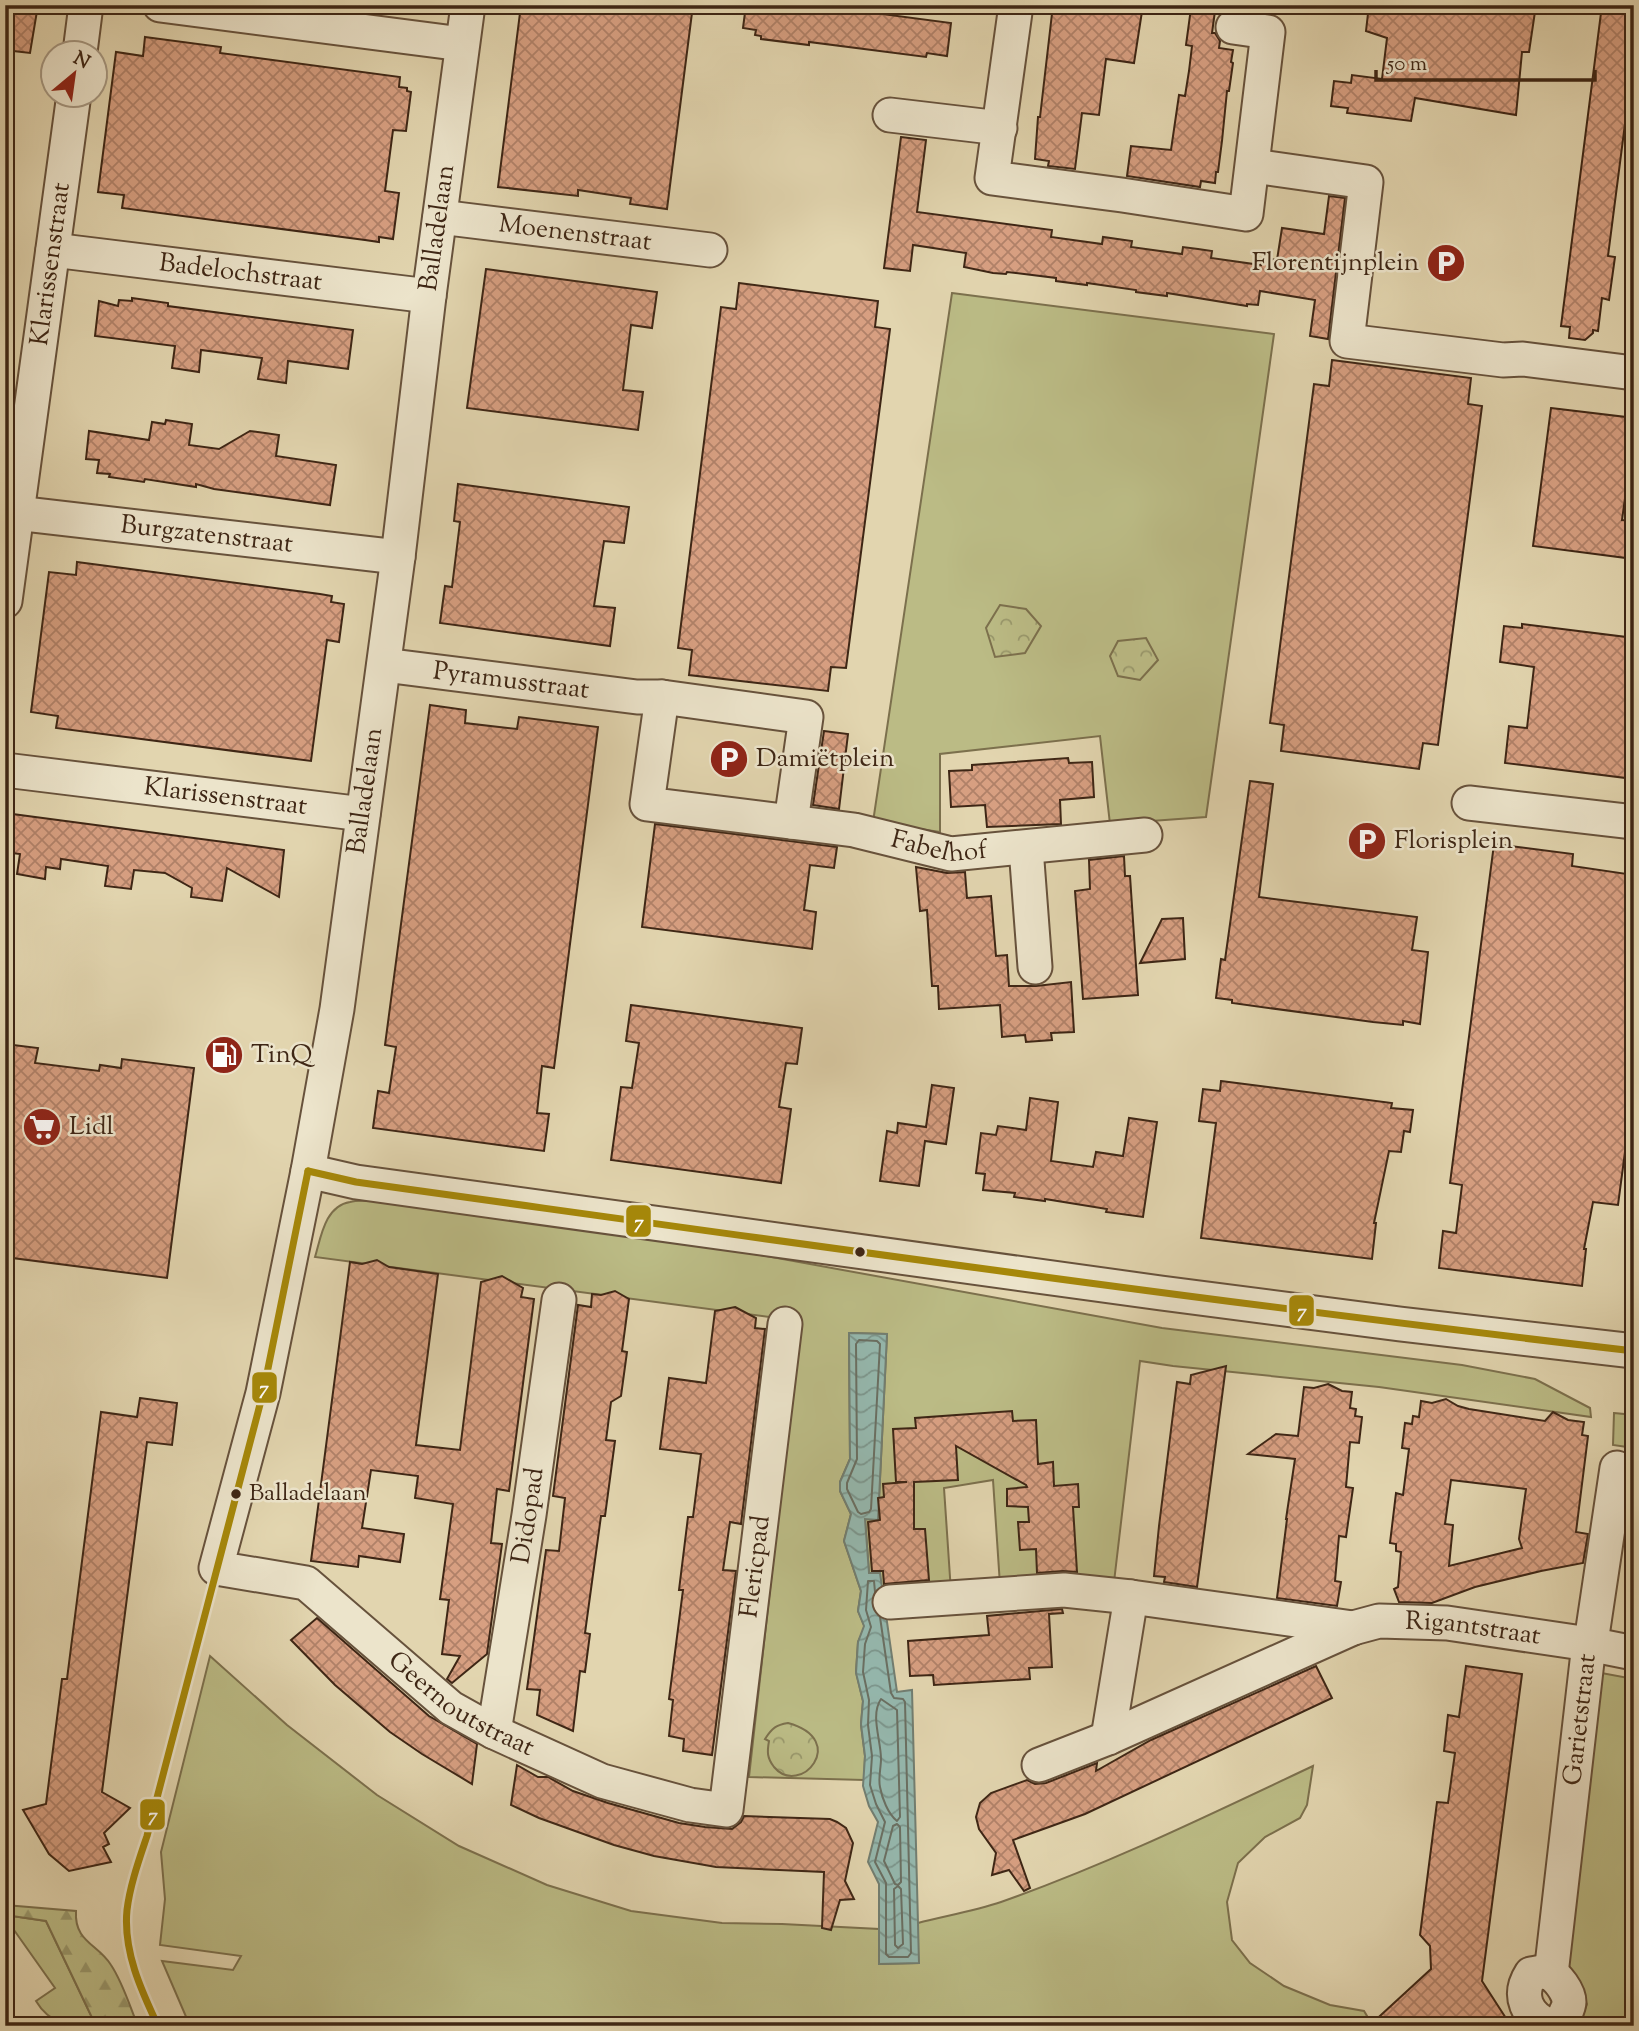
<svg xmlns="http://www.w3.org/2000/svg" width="1639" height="2031" font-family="'Sorts Mill Goudy',serif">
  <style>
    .green { fill: #bbbb85; stroke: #7c704d; stroke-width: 2 }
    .forest { fill: url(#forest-firs); stroke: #7c704d; stroke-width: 2 }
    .park { fill: url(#park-crowns); stroke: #7c704d; stroke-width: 2 }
    .water { fill: url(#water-waves); stroke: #727e71; stroke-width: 2 }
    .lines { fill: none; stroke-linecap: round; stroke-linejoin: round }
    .shore { stroke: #6a6f62; stroke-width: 2 }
    .building { fill: url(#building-cross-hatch); stroke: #3e2615; stroke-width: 2; fill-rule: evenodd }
    .street-casing { stroke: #67523c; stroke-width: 37 }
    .street { stroke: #ece4cb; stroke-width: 33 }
    .bus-1-casing { stroke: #ece4cb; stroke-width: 12 }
    .bus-1 { stroke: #a68809; stroke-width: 7 }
    .bus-dot { fill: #3e2615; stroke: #ece4cb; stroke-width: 2.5 }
    .labels { text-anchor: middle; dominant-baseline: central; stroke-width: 5; stroke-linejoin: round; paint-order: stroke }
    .bus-label { font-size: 24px; fill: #3e2615; stroke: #ece4cb; text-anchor: start }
    .street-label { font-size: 26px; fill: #3e2615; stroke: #ece4cb }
    .poi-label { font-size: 26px; fill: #3e2615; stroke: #ece4cb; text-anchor: start }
    .line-badge { stroke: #ece4cb; stroke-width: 2.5 }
    .badge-label { font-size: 19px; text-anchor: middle; font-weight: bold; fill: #fff }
  </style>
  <defs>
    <pattern id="forest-firs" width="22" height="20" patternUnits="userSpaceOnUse" patternTransform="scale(1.75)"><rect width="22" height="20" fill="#bbbb85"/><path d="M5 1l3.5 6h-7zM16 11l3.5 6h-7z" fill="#99986c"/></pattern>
    <pattern id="park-crowns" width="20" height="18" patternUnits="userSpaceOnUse" patternTransform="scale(1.75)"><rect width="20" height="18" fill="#bbbb85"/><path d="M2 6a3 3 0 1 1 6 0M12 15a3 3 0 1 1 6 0" fill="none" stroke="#99986c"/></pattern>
    <pattern id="water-waves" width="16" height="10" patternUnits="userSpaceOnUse" patternTransform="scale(1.75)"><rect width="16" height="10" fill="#95b8ae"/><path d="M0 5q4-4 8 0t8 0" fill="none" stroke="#7b958c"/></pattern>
    <pattern id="building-cross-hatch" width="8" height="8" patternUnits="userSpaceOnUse" patternTransform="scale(1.75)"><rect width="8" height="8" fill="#d79f81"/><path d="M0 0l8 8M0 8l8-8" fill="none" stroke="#b08168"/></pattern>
  </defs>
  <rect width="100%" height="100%" fill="#e2d5af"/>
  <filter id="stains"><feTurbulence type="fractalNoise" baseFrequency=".00286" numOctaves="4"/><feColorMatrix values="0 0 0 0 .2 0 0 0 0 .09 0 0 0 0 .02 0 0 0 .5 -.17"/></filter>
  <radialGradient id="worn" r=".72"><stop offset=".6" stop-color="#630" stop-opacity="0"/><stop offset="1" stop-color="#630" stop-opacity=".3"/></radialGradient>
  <!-- green -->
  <g class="green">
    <polygon points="952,293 1274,334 1206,817 1110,824 1100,736 940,754 940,832 873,822"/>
    <path d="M373 1201 672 1239 1162 1328 1462 1365 1535 1379 1590 1408 1591 1417 1379 1387 1173 1366 1140 1361 1114 1582 1000 1585 993 1480 944 1488 951 1592 883 1594 869 1573 865 1519 878 1520 887 1334 849 1333 850 1459 840 1482V1491L851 1514 844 1541 861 1591 858 1611 865 1627 858 1642 856 1672 863 1701 861 1725 865 1756 864 1780 749 1777 800 1321 315 1257C321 1237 325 1206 350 1202 357 1200 366 1201 373 1201Z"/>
    <polygon points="1614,1413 1634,1415 1634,1448 1613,1445"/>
    <path d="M210 1656 287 1725 377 1795 459 1846 547 1885 631 1911 722 1923 782 1924 879 1929V1964L918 1963V1923C945 1916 974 1911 1001 1902 1109 1864 1209 1815 1313 1766L1307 1805 1300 1818 1265 1837 1238 1863 1227 1902 1232 1940 1250 1963 1284 1986 1330 2005 1364 2011 1373 2026H190L162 1961 233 1970 241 1956 160 1945 165 1899 161 1852Z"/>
    <polygon points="1596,1672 1634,1679 1634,2026 1579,2026 1587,2004 1566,1966"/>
    <path d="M5 1915 46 1921 96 2026C70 2026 50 2025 36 2001L55 1988 14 1930 5 1936Z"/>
  </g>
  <!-- forest -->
  <path class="forest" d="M5 1905 76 1911C74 1942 98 1944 111 1965 123 1983 130 2007 138 2026H96L46 1921 5 1915Z"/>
  <!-- park -->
  <g class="park">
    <polygon points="1000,605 1026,609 1041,626 1025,653 995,657 986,628"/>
    <polygon points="1146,638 1158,660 1140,680 1118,676 1110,656 1118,641"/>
    <path d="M788 1723C850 1740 800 1798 774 1767 767 1758 767 1752 769 1741L765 1739C772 1728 776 1725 788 1723Z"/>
  </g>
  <!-- water -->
  <polygon class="water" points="849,1333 887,1334 878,1520 865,1519 869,1573 880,1573 897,1692 912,1690 919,1963 879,1964 879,1884 868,1862 878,1822 869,1806 863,1786 865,1756 861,1724 863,1701 856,1673 858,1642 864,1626 858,1611 861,1591 844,1541 851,1514 840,1491 840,1482 850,1459"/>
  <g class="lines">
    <!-- shore -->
    <g class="shore">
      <polygon points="859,1340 877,1341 880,1344 871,1509 869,1512 861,1514 858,1512 847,1489 847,1483 857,1459 856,1344"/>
      <polyline points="875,1592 874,1581 868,1581 866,1610 871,1627 865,1644 863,1672 869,1700 868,1725 872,1756 870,1785 876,1804 885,1822 875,1862 886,1883 886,1954 889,1957 908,1957 911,1953 905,1702 903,1699 894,1698 891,1693 880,1617"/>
      <path d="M881 1699 897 1710 900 1817 897 1821C888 1814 882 1798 880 1787 878 1778 881 1768 881 1759 881 1740 870 1715 881 1699Z"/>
      <polygon points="897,1824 900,1827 901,1882 898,1885 895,1884 884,1861 893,1826"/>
      <polygon points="898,1886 901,1889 903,1944 898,1948 895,1945 894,1889"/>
    </g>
  </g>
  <!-- building -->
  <g class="building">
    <polygon points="5,5 38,5 30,53 5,50"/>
    <polygon points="521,5 693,5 667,209 630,204 631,198 578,190 578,196 498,187"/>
    <polygon points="746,5 814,5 951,23 947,56 927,53 926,57 809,42 809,45 761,39 761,36 755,35 756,30 743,28"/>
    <polygon points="1053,5 1143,5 1134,63 1106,59 1099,115 1082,113 1075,169 1048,166 1049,161 1035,159 1038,117 1040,117"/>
    <polygon points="1369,5 1536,5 1529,52 1522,52 1516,115 1415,98 1411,121 1347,113 1348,108 1331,106 1334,81 1351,83 1352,75 1382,79 1387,38 1366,31"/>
    <polygon points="1602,5 1634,5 1634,54 1608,256 1615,257 1609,300 1602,298 1598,331 1593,330 1593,333 1585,340 1569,338 1570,327 1561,326"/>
    <polygon points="1191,8 1215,11 1212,33 1215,33 1220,41 1219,48 1233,50 1231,62 1233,63 1229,91 1227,91 1222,141 1218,172 1216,172 1215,183 1201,181 1200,187 1127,176 1131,146 1171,150 1179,95 1185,96 1189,71 1192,46 1186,45"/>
    <polygon points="145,37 221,47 220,53 400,77 399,87 407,88 407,91 411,92 406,131 393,130 385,191 399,193 393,239 379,237 379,242 365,240 122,208 124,195 98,192 116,52 143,56"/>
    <polygon points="901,137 926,140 917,212 1052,230 1051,237 1102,244 1103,237 1132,241 1131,247 1182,254 1183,247 1198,249 1212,251 1211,258 1261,265 1262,258 1277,260 1282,228 1324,234 1329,196 1345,198 1328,339 1310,336 1315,300 1260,291 1258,305 1247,304 1247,306 1167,293 1167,296 1136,292 1136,290 1087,283 1087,285 1056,281 1056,278 1007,272 1006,274 993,273 964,267 966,253 913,245 910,271 884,268"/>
    <polygon points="486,269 657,292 652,328 631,325 623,390 643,392 638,430 467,408"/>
    <polygon points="739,283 878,301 875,327 890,329 846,668 831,667 828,691 689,675 692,650 678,648 721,307 736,309"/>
    <polygon points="132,298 168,303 168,306 353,330 348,369 288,361 286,383 258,379 262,358 201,350 199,372 172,368 175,346 95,336 99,301 118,306 119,300 132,301"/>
    <polygon points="1332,360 1471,378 1468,404 1482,406 1438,745 1423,743 1419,769 1281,751 1284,725 1270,723 1314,384 1329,386"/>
    <polygon points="1551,408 1634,418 1634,456 1631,455 1622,520 1634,521 1634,559 1533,546"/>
    <polygon points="166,420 192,424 189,445 219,449 250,431 265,433 279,435 276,456 336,465 330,505 214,489 196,484 196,487 145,479 144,482 109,477 110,474 97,473 99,460 86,459 89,431 149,440 152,422 165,424"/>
    <polygon points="458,484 629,507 624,543 604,541 594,606 615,608 610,646 440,623 445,586 452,587 460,522 454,521"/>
    <polygon points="77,562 320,594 332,596 331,602 344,604 339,642 327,640 311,761 56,728 58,716 31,712 49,572 76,575"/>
    <polygon points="1522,624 1634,638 1634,779 1505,763 1509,726 1527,728 1534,667 1500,662 1504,626 1522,628"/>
    <polygon points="430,705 466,710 465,723 517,729 519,717 598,727 554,1068 542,1066 537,1113 549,1114 544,1151 373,1128 378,1091 389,1093 396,1047 385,1045"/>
    <polygon points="824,731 848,734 839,809 813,805"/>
    <polygon points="1068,758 1069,763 1092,762 1094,797 1060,800 1061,824 987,827 985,805 951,807 949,771 972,770 972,765"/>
    <polygon points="1250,781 1273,784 1259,897 1417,917 1412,950 1428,952 1420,1024 1403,1021 1403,1025 1373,1022 1232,1003 1232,1000 1216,998 1221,959 1225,960"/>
    <polygon points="5,813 284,850 279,897 227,868 222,901 191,897 192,888 165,873 134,870 131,889 105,886 108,866 61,859 60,869 46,867 45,879 17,874 20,854 5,852"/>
    <polygon points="655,824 837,847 834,868 810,865 804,910 816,912 812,949 642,927"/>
    <polygon points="1494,844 1573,854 1572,866 1634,875 1634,1084 1618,1205 1593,1202 1584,1249 1586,1249 1582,1286 1439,1268 1443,1231 1456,1233 1462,1185 1450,1183"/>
    <polygon points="1124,856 1125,876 1130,876 1138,995 1083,999 1075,891 1090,889 1089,860"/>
    <polygon points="916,867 947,873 965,872 967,898 991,896 996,956 1007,955 1009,986 1036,986 1071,982 1074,1032 1051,1033 1052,1040 1026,1042 1025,1035 1002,1037 1000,1005 939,1009 938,986 932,986 927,910 920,911"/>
    <polygon points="1183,918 1185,959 1140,963 1162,919"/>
    <polygon points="631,1005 802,1028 797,1064 786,1063 779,1107 791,1109 781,1183 611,1160 621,1087 632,1088 639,1043 626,1041"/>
    <polygon points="5,1044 38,1048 35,1063 99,1071 100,1065 121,1068 122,1059 194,1068 167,1278 5,1257"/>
    <polygon points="1221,1081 1392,1103 1391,1108 1413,1110 1410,1132 1404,1131 1401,1152 1389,1151 1374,1223 1376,1223 1372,1259 1201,1238 1216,1123 1199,1121 1203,1089 1220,1091"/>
    <polygon points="932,1085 954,1088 946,1144 925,1141 919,1186 880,1181 887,1131 897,1133 898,1123 926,1127"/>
    <polygon points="1030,1098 1058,1102 1051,1161 1093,1167 1096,1152 1123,1156 1129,1118 1157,1122 1143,1217 1106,1212 1107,1209 1045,1199 1045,1201 1014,1197 1015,1193 983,1190 985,1174 976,1173 981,1133 996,1135 998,1126 1026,1130"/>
    <polygon points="377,1260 389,1267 438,1274 416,1445 460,1450 481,1282 502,1276 523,1288 521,1297 534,1299 509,1491 497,1489 491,1543 502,1544 487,1654 452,1683 447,1679 460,1656 442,1654 449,1600 440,1599 453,1504 415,1498 418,1476 371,1470 362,1528 404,1534 400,1562 359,1556 358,1567 311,1561 350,1262 362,1264"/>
    <polygon points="615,1291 629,1299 622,1351 627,1352 621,1396 611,1402 606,1440 615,1441 605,1516 601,1516 585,1633 590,1634 585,1672 580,1671 573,1731 537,1715 540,1690 527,1689 546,1550 559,1551 565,1498 553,1496 578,1305 591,1307 592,1294 601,1295"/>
    <polygon points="735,1307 756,1318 755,1328 765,1329 741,1524 730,1522 723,1570 736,1571 712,1755 683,1751 684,1739 669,1736 673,1700 669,1699 683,1590 679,1590 688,1517 693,1517 701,1454 660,1449 669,1378 706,1383 715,1311"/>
    <polygon points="1226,1366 1197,1587 1164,1582 1165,1577 1154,1576 1159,1526 1177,1382 1190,1384 1191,1375"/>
    <polygon points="1328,1384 1342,1391 1352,1392 1350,1408 1356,1409 1355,1416 1362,1417 1359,1443 1350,1442 1346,1487 1353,1488 1346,1537 1339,1536 1335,1581 1341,1582 1337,1606 1277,1598 1287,1519 1286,1519 1295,1459 1248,1454 1276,1434 1298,1436 1304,1387 1314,1388"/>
    <polygon points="140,1398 177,1403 172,1445 147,1442 102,1792 130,1808 104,1833 109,1844 103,1847 111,1862 69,1871 49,1854 23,1810 46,1804 62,1679 67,1679 101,1412 137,1417"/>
    <path d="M1446 1399 1458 1406 1469 1409 1545 1421 1553 1412 1568 1420 1584 1422 1582 1435 1588 1436 1576 1532 1588 1534 1583 1563 1541 1571 1475 1587 1432 1603 1399 1602 1394 1589 1398 1587 1401 1552 1396 1551V1544L1390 1543 1396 1493 1403 1495 1409 1449 1402 1448 1405 1423 1412 1424 1413 1416 1419 1417 1421 1401 1432 1403ZM1451 1480 1526 1489 1519 1539 1522 1548 1449 1566 1453 1525 1445 1524Z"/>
    <polygon points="1012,1411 1013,1421 1036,1420 1038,1464 1053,1462 1054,1486 1078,1484 1079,1507 1073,1507 1077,1572 1063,1571 1037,1573 1036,1549 1020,1550 1018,1522 1029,1522 1028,1507 1007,1506 1007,1489 1027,1487 1026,1485 956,1446 958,1480 914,1482 914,1529 925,1529 929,1580 884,1584 883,1571 872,1571 868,1522 880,1520 878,1498 884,1497 883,1484 907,1482 896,1482 893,1429 916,1428 915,1418"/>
    <polygon points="1062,1609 1063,1613 1049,1614 1052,1667 1029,1668 1030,1679 934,1685 933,1675 910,1676 908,1641 989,1635 987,1616"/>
    <polygon points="317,1618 429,1716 477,1744 472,1784 422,1754 390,1732 335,1685 291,1640"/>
    <polygon points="1316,1666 1332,1698 1085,1814 1013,1840 1030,1888 1024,1891 1009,1870 992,1875 996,1853 979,1829 976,1817 980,1803 991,1793 1027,1780 1035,1784 1046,1783 1097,1763 1096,1771 1151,1740"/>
    <polygon points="1466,1666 1522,1674 1482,1981 1511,2026 1369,2026 1431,1969 1430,1946 1420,1935 1437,1802 1448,1803 1455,1753 1444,1751 1448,1715 1459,1717"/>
    <polygon points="517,1765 538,1777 548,1777 573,1791 608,1803 679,1823 705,1827 732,1829 741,1822 744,1816 830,1819 837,1822 846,1828 853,1843 845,1881 854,1899 840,1900 831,1930 822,1928 824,1872 716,1867 654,1856 614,1845 539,1818 511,1805"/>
  </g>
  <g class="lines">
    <!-- street casing -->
    <g class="street-casing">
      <g id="street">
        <polyline points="160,5 462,44"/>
        <path id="s1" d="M468 5 429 296 398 557 337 1009 308 1171 263 1393 216 1568 306 1583 451 1708 494 1732 602 1781 690 1805 726 1810 785 1324"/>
        <polyline points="1016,5 992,178 1122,195 1246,214 1268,32 1233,27"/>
        <polyline points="80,52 86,5"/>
        <polyline points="890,115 1000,128"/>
        <polyline points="1253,166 1366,182 1347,341 1503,360 1523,359 1634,373"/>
        <path id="s2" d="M440 217 710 250"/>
        <path id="s3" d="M53 250 429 296"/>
        <path id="s4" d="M16 513 398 557"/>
        <path id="s5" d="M5 601 74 94"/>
        <path id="s6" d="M384 665 637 697H662L806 717 791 822"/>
        <path id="s7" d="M662 697 647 804 854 830 951 854 1145 835"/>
        <path id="s8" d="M5 770 363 814"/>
        <polyline points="1469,803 1634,822"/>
        <polyline points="1026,848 1035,967"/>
        <polyline points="308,1171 356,1182 1161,1293 1400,1324 1634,1351"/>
        <polyline points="890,1602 1064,1590 1131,1597"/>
        <path id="s9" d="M494 1732 529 1515 559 1300"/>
        <polyline points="1108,1738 1131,1597 1353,1628"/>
        <path id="s10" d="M1039 1765 1108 1738 1353 1628 1379 1621 1447 1623 1589 1644 1634 1653"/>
        <path id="s11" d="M1551 1974 1589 1644 1593 1629 1617 1468"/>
        <path d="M1550 2026C1527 2017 1517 1996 1531 1974 1537 1973 1543 1971 1549 1973 1557 1976 1569 1992 1569 2002 1569 2007 1565 2014 1563 2019L1550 2026"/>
      </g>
    </g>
    <!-- street -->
    <use href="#street" class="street"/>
    <!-- bus-1 casing -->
    <g class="bus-1-casing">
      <g id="bus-1">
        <path d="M308 1171 356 1182C782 1241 1207 1302 1634 1351"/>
        <path d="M158 2026C141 1990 123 1951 127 1910 130 1885 139 1860 147 1836L263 1393 308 1171"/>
      </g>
    </g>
    <!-- bus-1 -->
    <use href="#bus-1" class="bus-1"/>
  </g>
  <!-- icons -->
  <defs>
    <g id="parking-disc" transform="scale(2.0125)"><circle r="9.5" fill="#8f2418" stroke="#ece4cb"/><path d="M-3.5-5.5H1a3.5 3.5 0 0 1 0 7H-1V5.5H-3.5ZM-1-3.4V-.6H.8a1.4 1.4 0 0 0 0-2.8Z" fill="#fff"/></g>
    <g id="fuel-disc" transform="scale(2.0125)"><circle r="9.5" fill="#8f2418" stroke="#ece4cb"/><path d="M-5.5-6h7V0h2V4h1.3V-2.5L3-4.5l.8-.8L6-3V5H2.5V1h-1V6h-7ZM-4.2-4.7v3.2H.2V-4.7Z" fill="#fff"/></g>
    <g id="supermarket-disc" transform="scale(2.0125)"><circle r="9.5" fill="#8f2418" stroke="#ece4cb"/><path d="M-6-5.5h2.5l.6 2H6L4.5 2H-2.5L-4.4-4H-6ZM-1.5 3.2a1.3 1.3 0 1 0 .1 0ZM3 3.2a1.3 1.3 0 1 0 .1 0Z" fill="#fff"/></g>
  </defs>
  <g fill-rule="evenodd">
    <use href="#parking-disc" x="1446" y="263"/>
    <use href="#parking-disc" x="729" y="759"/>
    <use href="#parking-disc" x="1367" y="841"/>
    <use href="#fuel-disc" x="224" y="1055"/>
    <use href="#supermarket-disc" x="42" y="1127"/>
  </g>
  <!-- markers -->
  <g class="bus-dot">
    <circle cx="860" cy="1252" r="6"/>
    <circle cx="236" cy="1494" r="6"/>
  </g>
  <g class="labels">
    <!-- bus labels -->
    <g class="bus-label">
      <text x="249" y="1494">Balladelaan</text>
    </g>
    <!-- street labels -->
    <g class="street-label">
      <text transform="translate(438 228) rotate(-82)">Balladelaan</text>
      <text stroke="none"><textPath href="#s2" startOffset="136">Moenenstraat</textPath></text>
      <text stroke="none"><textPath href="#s5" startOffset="340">Klarissenstraat</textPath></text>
      <text stroke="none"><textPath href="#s3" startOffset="189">Badelochstraat</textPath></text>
      <text stroke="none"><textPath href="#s4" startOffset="192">Burgzatenstraat</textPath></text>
      <text stroke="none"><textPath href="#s6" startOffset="128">Pyramusstraat</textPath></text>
      <text transform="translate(366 791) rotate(-82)">Balladelaan</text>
      <text stroke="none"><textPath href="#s8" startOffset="222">Klarissenstraat</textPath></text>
      <text stroke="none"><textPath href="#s7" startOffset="404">Fabelhof</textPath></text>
      <text stroke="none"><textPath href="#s9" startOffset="219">Didopad</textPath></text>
      <text stroke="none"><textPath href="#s1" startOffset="2408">Flericpad</textPath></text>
      <text stroke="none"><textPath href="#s10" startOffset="464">Rigantstraat</textPath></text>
      <text stroke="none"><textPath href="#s1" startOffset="1874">Geernoutstraat</textPath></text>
      <text stroke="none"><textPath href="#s11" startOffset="256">Garietstraat</textPath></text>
    </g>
    <!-- poi labels -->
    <g class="poi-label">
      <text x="1419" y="263" text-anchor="end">Florentijnplein</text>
      <text x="756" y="759">Damiëtplein</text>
      <text x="1394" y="841">Florisplein</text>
      <text x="251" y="1055">TinQ</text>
      <text x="69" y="1127">Lidl</text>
    </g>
  </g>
  <g class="line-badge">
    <rect x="625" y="1204" width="27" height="34" rx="7" fill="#a68809"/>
    <rect x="1288" y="1294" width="27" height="33" rx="7" fill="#a68809"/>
    <rect x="251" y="1371" width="27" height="33" rx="7" fill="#a68809"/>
    <rect x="139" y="1798" width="27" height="33" rx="7" fill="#a68809"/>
  </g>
  <g class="badge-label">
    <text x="639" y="1228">7</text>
    <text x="1302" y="1317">7</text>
    <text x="264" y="1394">7</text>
    <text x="153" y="1821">7</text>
  </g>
  <!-- margin -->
  <rect width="1639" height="2031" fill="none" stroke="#e2d5af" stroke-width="28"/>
  <rect x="7" y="7" width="1625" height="2017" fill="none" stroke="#3e2615" stroke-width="3.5"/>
  <rect x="14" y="14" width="1611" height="2003" fill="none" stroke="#3e2615" stroke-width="2"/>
  <!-- north arrow -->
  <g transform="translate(74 74) rotate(29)"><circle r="33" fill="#ece4cb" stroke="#a69882" stroke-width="2"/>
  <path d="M0-5L12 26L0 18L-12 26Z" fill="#8f2418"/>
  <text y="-10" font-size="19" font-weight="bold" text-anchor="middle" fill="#3e2615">N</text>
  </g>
  <!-- scale -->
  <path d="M1376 70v10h219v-10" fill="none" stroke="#3e2615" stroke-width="3.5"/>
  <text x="1387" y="70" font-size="21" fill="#3e2615" stroke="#ece4cb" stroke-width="5" paint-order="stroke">50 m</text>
  <rect width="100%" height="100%" filter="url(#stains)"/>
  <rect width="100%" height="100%" fill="url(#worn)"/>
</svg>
